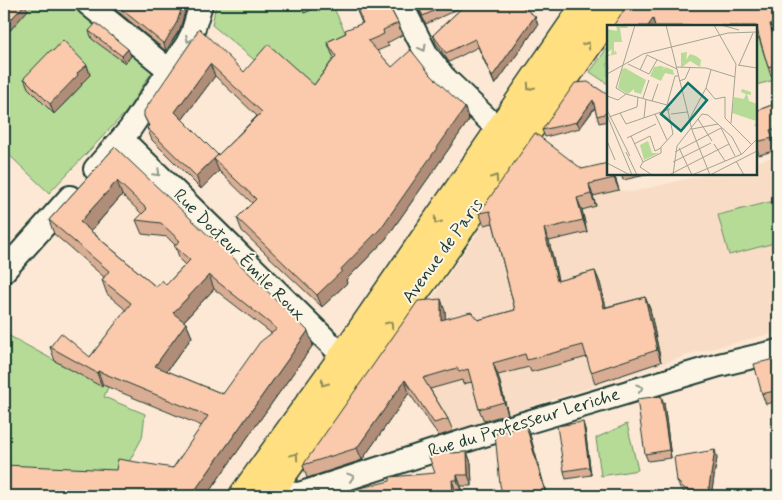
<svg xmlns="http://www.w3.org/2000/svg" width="782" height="500" font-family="Mynerve,sans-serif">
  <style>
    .built { fill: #f8dcc5 }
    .green { fill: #b5db97; stroke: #6a8c66 }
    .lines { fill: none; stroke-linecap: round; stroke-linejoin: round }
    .minor-casing { stroke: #1f3d34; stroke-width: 26 }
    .major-casing { stroke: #1f3d34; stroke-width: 31 }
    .minor { stroke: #fcf5e5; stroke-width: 22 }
    .major { stroke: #ffdf80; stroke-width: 28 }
    .wall { fill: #d8ad93; stroke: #1f3d34; fill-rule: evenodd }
    .shaded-wall { fill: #b08d78; stroke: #1f3d34 }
    .building { fill: #fbc9ab; stroke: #1f3d34; fill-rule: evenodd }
    .oneway { stroke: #8e998c }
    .oneway2 { stroke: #8f8e5a }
    .labels { text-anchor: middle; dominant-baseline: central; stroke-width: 4; stroke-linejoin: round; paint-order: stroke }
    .street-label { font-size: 18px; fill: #1f3d34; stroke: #fcf5e5 }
    .inset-road { fill: none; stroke: #a4a494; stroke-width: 1 }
    .view { fill: #0f766e; fill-opacity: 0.15; stroke: #0f766e; stroke-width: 2.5 }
    .inset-edge { fill: none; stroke: #1f3d34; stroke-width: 2.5 }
  </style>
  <rect width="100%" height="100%" fill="#fce8d4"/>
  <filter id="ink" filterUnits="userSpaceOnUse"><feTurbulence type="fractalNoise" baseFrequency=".02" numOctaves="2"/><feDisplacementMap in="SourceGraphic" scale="10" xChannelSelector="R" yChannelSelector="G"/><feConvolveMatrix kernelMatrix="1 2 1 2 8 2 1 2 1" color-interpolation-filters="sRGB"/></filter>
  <g filter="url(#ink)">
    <!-- built -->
    <polygon class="built" points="539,145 584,179 614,174 619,190 633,192 707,174 756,174 756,162 778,156 778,332 697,352 455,431 429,393 422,313"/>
    <!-- green -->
    <g class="green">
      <polygon points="33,4 79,4 155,67 126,112 49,193 4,150 4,38"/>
      <polygon points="216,4 300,4 304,13 325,4 332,4 351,45 344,74 321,100 263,67 212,25"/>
      <polygon points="778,33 778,79 756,85 756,39"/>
      <polygon points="608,47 608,84 590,72"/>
      <polygon points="778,200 778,242 729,255 718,215"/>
      <polygon points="4,333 81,375 108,387 104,397 145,414 142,438 123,473 4,479"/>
      <polygon points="627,424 638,470 601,476 596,438"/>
    </g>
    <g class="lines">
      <!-- minor casing -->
      <g class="minor-casing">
        <g id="minor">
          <polyline points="88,4 169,70"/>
          <polyline points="401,4 427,55 444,77 500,131"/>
          <polyline points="122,139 355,368"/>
          <polyline points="95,169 130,129 187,44 192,34 201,4"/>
          <polyline points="4,271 70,197"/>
          <polyline points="270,492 299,494 474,438 719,365 778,351"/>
        </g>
      </g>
      <!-- major casing -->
      <g class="major-casing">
        <g id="major">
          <polyline points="243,496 343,357 587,4"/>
          <polyline points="267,496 356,370 431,270 616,4"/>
        </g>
      </g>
      <!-- minor -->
      <use href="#minor" class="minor"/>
      <!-- major -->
      <use href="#major" class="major"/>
    </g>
    <!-- wall -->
    <g class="wall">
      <polygon points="113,4 115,4 180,29 166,51 115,9"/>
      <polygon points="300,4 325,4 304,13"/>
      <path d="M354 4H388L398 23 402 35 387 43 389 46 377 51 392 67 430 74 469 120 385 240 346 280 347 283 322 307 242 231 237 218 252 203 219 171 201 189 152 140 147 128 149 127 144 116 193 39 244 72 314 85 334 58 332 54 327 42 346 33 362 23ZM215 76 257 116 218 155 182 120Z"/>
      <polygon points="416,4 518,4 538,25 495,85 478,47 449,62 436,43 433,35 464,6 426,24"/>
      <polygon points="778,4 778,33 774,34 778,52 778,75 771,76 759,38 756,39 756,26"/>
      <polygon points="89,31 128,49 131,56 125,63 92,39"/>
      <polygon points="87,65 90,75 81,84 82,85 54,114 28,88 24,78"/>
      <polygon points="608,95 608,121 599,123 595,108 580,128 545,137 542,130"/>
      <polygon points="778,99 778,141 775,142 777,150 759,155 756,147 756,111 772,105"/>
      <path d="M115 147 313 345 206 496 116 470 173 468 202 426 103 385 102 387 55 361 50 347 90 357 126 310 107 294 102 280 104 277 54 234 49 220ZM122 195 142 214 136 220 142 234 167 237 175 245 180 260 185 265 166 285 156 287 91 231ZM214 289 271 333 223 394 167 371 192 337 186 323 184 321Z"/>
      <polygon points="582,169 608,174 614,174 619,190 593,196 596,206 582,210 587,232 549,241 558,281 595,271 600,283 606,307 645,297 650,309 661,362 595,384 587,357 531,372 529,367 498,375 508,414 484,421 479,409 472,382 463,384 462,380 430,389 448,419 453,431 439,436 409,393 362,460 307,478 303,465 445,311 445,319 478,320 515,310 493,223 484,225 479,213"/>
      <polygon points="621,174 650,174 623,180"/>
      <polygon points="778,358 778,401 766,404 762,394"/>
      <polygon points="664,403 671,458 648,461 645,454"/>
      <polygon points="585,429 591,475 566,479 564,471"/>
      <polygon points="530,435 547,496 503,496"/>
      <polygon points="467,452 471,463 472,486 461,486 461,491 456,492 435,473 452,453"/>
      <polygon points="717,458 711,496 688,496 680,488 677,481"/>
    </g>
    <!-- shaded-wall -->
    <g class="shaded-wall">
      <polygon points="25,4 28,10 4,37 4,27"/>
      <polygon points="183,4 187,4 180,29 166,51 164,44"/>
      <polygon points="535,16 538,25 495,85 492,77"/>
      <polygon points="653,19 655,26 648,26"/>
      <polygon points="770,24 774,34 778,52 778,56"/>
      <polygon points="128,49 131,56 125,63 122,56"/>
      <polygon points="210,64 215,76 179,124 175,112"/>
      <polygon points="87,65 90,75 81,84 82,85 54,114 50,104 77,73"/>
      <polygon points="593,100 595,107 580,128 577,122"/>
      <polygon points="465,108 469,120 385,240 346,280 347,283 322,307 317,295 341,269"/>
      <polygon points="214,159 219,171 201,189 196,176"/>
      <polygon points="613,174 614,174 619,190 614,178"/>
      <polygon points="117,181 122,195 86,236 80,222"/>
      <polygon points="589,184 593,196 596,206 591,194"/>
      <polygon points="577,198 582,210 587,232 583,220"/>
      <polygon points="544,229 549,241 561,293 557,281"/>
      <polygon points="595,271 600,283 609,320 604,308"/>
      <polygon points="209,275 214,289 178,327 173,313"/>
      <polygon points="645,297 650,309 661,362 657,350"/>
      <polygon points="441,299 445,311 446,332 441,320"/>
      <polygon points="186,323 192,337 160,380 155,366"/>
      <polygon points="308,331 313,345 206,496 191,496"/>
      <polygon points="493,363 498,375 508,414 504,402"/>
      <polygon points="98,371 103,385 102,387 97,373"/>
      <polygon points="405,380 409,393 362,460 357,448"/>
      <polygon points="661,396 664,403 671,458 669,450"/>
      <polygon points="583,422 585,429 591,475 589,467"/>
      <polygon points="526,425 530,435 547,496 545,492"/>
      <polygon points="715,450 717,458 711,496 709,496 708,493"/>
      <polygon points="467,452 471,463 472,486 468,475"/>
      <polygon points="457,475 461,486 461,491 457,480"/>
      <polygon points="452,480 456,492 457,496 453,496"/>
    </g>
    <!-- building -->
    <g class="building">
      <polygon points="4,4 25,4 4,27"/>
      <polygon points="115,4 183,4 177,22 164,44"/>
      <polygon points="355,4 388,4 398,23 383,30 384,34 368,41 392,67 411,50 430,74 465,108 381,228 341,269 342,271 317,295 237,218 256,199 214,159 262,112 210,64 175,112 218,155 196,176 147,128 149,126 144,116 144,111 193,39 199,28 244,72 268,44 314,85 336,56 327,42 346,33 345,30 363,23"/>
      <polygon points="417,4 448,4 423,16"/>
      <polygon points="466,4 518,4 535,16 492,77 475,39 446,53 433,35"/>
      <polygon points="628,4 778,4 778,22 770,24 778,56 778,64 768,67 756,26 655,26 653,19 648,26 613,26"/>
      <polygon points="96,23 128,49 122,56 89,31"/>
      <polygon points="63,40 87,65 77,73 78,75 50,104 24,78 51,50 53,51"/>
      <polygon points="588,82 608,95 608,113 597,116 593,100 577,122 542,130 575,83"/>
      <polygon points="778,99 778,128 770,130 773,138 756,142 756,111 772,105 772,101"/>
      <polygon points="535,133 582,169 608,163 608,174 613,174 614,178 589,184 591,194 577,198 583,220 544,229 557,281 595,271 604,308 645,297 657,350 591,372 583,345 527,360 525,354 493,363 504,402 479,409 468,369 459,372 457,368 423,378 448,419 434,423 405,380 357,448 303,465 418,301 441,299 441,320 471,312 478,320 515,310 490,211 479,213"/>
      <path d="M115 147 210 237 211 236 308 331 191 496H4V465L116 470 118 459 173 468 208 416 98 371 97 373 50 347 61 333 90 357 131 303 102 280 109 271 49 220ZM117 181 147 209 136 220 161 223 180 241 174 246 190 260 166 285 162 280 156 287 80 222ZM209 275 277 329 260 342 223 394 155 366 186 323 173 313Z"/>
      <polygon points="778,358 778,390 762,394 754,364"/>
      <polygon points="661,396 669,450 645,454 637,399"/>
      <polygon points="583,422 589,467 564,471 557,426"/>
      <polygon points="526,425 545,492 532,493 532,496 503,496 500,485 495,434"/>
      <polygon points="450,447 451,453 467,452 468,475 457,475 457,480 452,480 453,496 326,496 390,481 390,477 435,473 428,454"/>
      <polygon points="715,450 708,493 685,489 677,481 674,457"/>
      <polygon points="318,491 319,496 300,496"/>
      <polygon points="648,493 651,496 604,496 606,494"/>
    </g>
    <!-- one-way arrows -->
    <defs><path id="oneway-chevron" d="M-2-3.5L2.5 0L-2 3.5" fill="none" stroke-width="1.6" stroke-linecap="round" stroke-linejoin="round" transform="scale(1.25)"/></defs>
    <g class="oneway">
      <use href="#oneway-chevron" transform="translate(189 39) rotate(116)"/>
      <use href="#oneway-chevron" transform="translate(423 48) rotate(61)"/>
      <use href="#oneway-chevron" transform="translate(157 173) rotate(45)"/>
      <use href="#oneway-chevron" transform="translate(640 388) rotate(-17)"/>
      <use href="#oneway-chevron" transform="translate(351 477) rotate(-18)"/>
    </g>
    <g class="oneway2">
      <use href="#oneway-chevron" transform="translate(587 45) rotate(-55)"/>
      <use href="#oneway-chevron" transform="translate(530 87) rotate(125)"/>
      <use href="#oneway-chevron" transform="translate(495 178) rotate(-55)"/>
      <use href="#oneway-chevron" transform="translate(437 221) rotate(125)"/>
      <use href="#oneway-chevron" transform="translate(390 324) rotate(-54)"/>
      <use href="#oneway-chevron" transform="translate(324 383) rotate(126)"/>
      <use href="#oneway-chevron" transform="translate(295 456) rotate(-55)"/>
    </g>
  </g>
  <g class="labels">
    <!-- street labels -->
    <g class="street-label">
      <text transform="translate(443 251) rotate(-54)">Avenue de Paris</text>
      <text transform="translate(239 255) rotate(45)">Rue Docteur Émile Roux</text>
      <text transform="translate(524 423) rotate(-17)">Rue du Professeur Leriche</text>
    </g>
  </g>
  <!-- overview -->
  <g transform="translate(607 25)">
    <rect width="150" height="150" fill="#fce8d4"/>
    <path d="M9 0H19L21 3H13L15 17H7V29L8 25 10 29 1 31 0 43 3 42 0 45V29L4 30 5 24 0 28V4L10 6ZM80 27 79 35 83 29 89 31 94 35 93 42 83 36 74 43V28ZM53 41 57 42 56 46 58 42 66 45 67 50 58 48 54 56 43 51 47 42ZM18 43 39 55 34 69 27 67V64L21 69 11 63 15 44ZM135 64 144 67V70L140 69 142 76 150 79V102L147 101 149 96 125 88 127 72 137 74 139 69 134 67ZM41 116 45 128H52L37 135 33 120Z" fill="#b5db97"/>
    <path class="inset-road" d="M28 0 9 63 19 69 60 80M59 0 85 105 103 150M107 0 129 39M114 0 132 5M21 39 42 49 50 35M131 40 150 43M132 40 146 8M69 42 99 43 128 52M33 45 40 30 70 44M0 49 36 29 121 8 150 7M72 56 78 54 83 43M99 63 108 74 118 72V93L145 120M99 63 104 45M0 71 11 75 19 69M36 73 42 55M45 76 51 59M60 80 68 51H71M0 85 23 131M13 88 19 99 63 84M48 89 60 115M64 89 80 87M0 90 25 150M2 92 30 82 31 72M37 93 39 74M91 94 105 116M82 95 99 63M124 98 129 39M114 103 128 131M85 104 111 99M24 111 36 137M20 113 49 99M0 116 8 135M27 119 43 111 48 126 54 123M107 119 118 136M72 123 85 150M19 127 30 150M68 127 114 103M129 136 137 150M36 137 54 128V122L66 109 60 80M36 137 33 142 45 150M66 137 104 118M0 138 23 150M62 150 122 119M66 150 70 121 95 89 101 90 125 112 134 129M85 150 135 129 150 114M103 150 150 126"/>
    <path class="view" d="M81 58 100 75 74 106 54 89Z"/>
    <rect width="150" height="150" class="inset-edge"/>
  </g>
  <!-- margin -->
  <rect width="782" height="500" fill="none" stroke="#fcf5e5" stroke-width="20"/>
  <rect x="10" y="10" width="762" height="480" fill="none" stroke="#1f3d34" stroke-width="2" filter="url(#ink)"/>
</svg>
